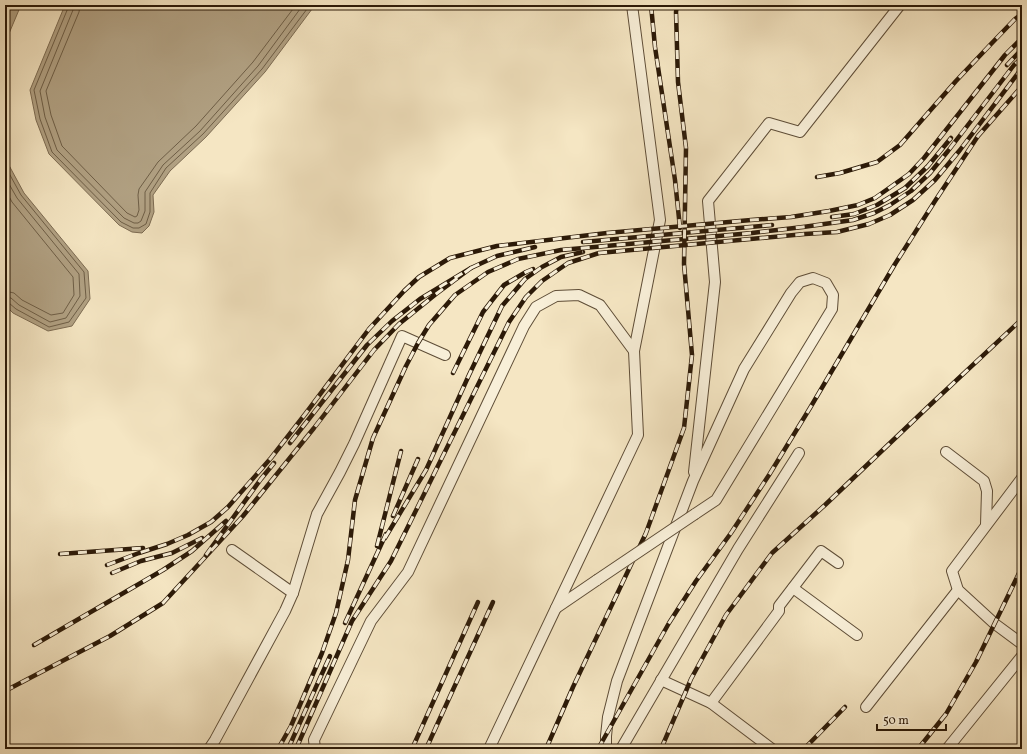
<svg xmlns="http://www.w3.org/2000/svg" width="1027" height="754" font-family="Vollkorn,serif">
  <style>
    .water { fill: #b1a183; stroke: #7c6b52 }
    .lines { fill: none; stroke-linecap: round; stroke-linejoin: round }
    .shore { stroke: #6e5e46; stroke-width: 1 }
    .minor-casing { stroke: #5e4d37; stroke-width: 12 }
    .minor { stroke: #f8efd8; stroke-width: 10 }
    .rail-casing { stroke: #2c1a08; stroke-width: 4.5 }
    .rail { stroke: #f8efd8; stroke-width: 3; stroke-dasharray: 9; stroke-linecap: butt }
    .minor-bridge-casing { stroke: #5e4d37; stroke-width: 12; stroke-linecap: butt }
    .minor-bridge { stroke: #f8efd8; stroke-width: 10 }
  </style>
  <rect width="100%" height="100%" fill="#f5e6c3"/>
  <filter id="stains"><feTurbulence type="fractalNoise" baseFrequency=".005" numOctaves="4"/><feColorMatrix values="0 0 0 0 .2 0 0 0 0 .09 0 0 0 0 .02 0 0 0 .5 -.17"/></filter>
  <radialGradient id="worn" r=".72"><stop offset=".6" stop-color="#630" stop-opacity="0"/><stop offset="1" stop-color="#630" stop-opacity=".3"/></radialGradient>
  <!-- water -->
  <g class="water">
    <polygon points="5,5 21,5 5,43"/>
    <polygon points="65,5 315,5 265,72 206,137 170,171 153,195 154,212 149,226 142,233 132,232 119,225 49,154 36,120 30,90"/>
    <polygon points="5,158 24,193 88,271 90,299 72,326 48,331 13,313 5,305"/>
  </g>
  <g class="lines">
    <!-- shore -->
    <g class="shore">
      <polyline points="69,5 68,8 34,90 40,119 52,152 121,222 133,228 139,228 146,224 150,212 150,193 166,168 203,134 262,69 310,5"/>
      <polyline points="74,5 73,10 40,91 45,117 57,150 124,218 134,223 138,223 141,221 145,211 145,192 163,165 200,131 258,66 303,5"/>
      <polyline points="80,5 79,12 46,91 51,115 62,146 127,213 135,217 137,216 139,210 138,195 139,189 158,162 196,126 253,62 296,5"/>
      <polyline points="5,166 21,195 84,272 86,298 69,322 49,327 16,309 9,303 5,302"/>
      <polyline points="5,177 17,198 79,274 80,296 66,318 50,322 19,305 11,298 5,297"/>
      <polyline points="5,189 12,202 73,277 74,295 63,313 51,315 22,300 14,293 5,291"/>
    </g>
    <!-- minor casing -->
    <g class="minor-casing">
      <g id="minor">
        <polyline points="946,452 984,481 987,491 986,525"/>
        <polyline points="694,472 715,282 708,201 769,123 800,132 900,5"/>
        <polyline points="1022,478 952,571 958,590 995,624 1022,644"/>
        <polyline points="232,550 293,593"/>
        <polyline points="793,588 857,635"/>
        <polyline points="556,608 597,580"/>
        <polyline points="661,680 711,703 772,749"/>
        <polyline points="711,703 779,611 779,606 821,551 838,563"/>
        <polyline points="866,707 958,590"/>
        <polyline points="209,749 215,740 285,611 293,593 317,514 340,472 354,444 402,336 445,355"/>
        <polyline points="315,749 314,740 371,621 408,572 524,326 536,307 556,296 579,295 600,305 634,351"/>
        <polyline points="489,749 638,435 634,351 660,220 632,5"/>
        <polyline points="606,749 606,736 608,717 617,681 693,481 744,369 791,293 800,282 813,278 826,283 833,295 832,309 716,500 695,514"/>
        <polyline points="621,749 738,549 799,453"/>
        <polyline points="947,749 1022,656"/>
      </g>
    </g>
    <!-- minor -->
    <use href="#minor" class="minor"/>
    <!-- rail casing -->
    <g class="rail-casing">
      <g id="rail">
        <polyline points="651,5 655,47 675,180 680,228"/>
        <polyline points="1007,65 1022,49"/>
        <polyline points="817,177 840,173 877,162 900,145 956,81 991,44 1015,19 1022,14"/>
        <polyline points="832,217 854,214 877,205 905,188 928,166 951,138"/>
        <polyline points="583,242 772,225"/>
        <polyline points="471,268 497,256 535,247"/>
        <polyline points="453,373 483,312 504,285 526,272 533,269"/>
        <polyline points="393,516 418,459"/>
        <polyline points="385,538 426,470 469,375 502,306 525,279 542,267 561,257 583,252"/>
        <polyline points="377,546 401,451"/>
        <polyline points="60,554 143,548"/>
        <polyline points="206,555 261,479 274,463"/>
        <polyline points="107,565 139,553 167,544 188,535 211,522 228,507 271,458 306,413 369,329 404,291 419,277 450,258 497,246 607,233 751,220 791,217 829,211 858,205 875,198 909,174 924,158 1005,55 1022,38"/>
        <polyline points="112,573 141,561 172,553 202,538"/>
        <polyline points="345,623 386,534"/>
        <polyline points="34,645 163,570 192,551 226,521"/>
        <polyline points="5,691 110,636 163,603 243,516 314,428 374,350 399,324 436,294 471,268 420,299 392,321 367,345 290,443"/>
        <polyline points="278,749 291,726 322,653 336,613 348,560 355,500 373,438 406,366 418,343 429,325 455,295 488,272 518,259 561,250 752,233 803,227 853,220 874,213 890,205 911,191 930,173 948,151 1014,65 1022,58"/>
        <polyline points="288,749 330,656"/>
        <polyline points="296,749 352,621 391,561 509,322 526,297 542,281 568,263 599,253 805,234 837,232 869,224 890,215 913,200 935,180 960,150 1022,68"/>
        <polyline points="412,749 478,602"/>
        <polyline points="426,749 493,602"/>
        <polyline points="546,749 573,687 646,533 684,428 692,355 684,264 686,148 678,82 676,12 677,5"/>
        <polyline points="598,749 669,623 696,581 731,533 769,475 810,408 895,264 935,201 978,136 1022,86"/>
        <polyline points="661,749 686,691 691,679 726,615 772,553 825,505 930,405 1022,319"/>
        <polyline points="804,749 845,707"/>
        <polyline points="918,749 946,714 976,662 1022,567"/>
        <polyline points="1018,749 1022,745"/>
      </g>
    </g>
    <!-- rail -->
    <use href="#rail" class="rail"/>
    <!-- minor-bridge casing -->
    <g class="minor-bridge-casing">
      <polyline id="minor-bridge" points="597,580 695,514"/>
    </g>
    <!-- minor-bridge -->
    <use href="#minor-bridge" class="minor-bridge"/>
  </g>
  <!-- margin -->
  <rect width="1027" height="754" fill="none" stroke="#f5e6c3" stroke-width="20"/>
  <rect x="6" y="6" width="1015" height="742" fill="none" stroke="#2c1a08" stroke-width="2"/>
  <rect x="10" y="10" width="1007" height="734" fill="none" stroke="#2c1a08"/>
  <!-- scale -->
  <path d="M877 724v6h69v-6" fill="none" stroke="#2c1a08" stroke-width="2"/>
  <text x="883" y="724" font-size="12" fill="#2c1a08" stroke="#f8efd8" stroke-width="3" paint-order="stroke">50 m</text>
  <rect width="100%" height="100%" filter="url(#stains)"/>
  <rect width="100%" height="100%" fill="url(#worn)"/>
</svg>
